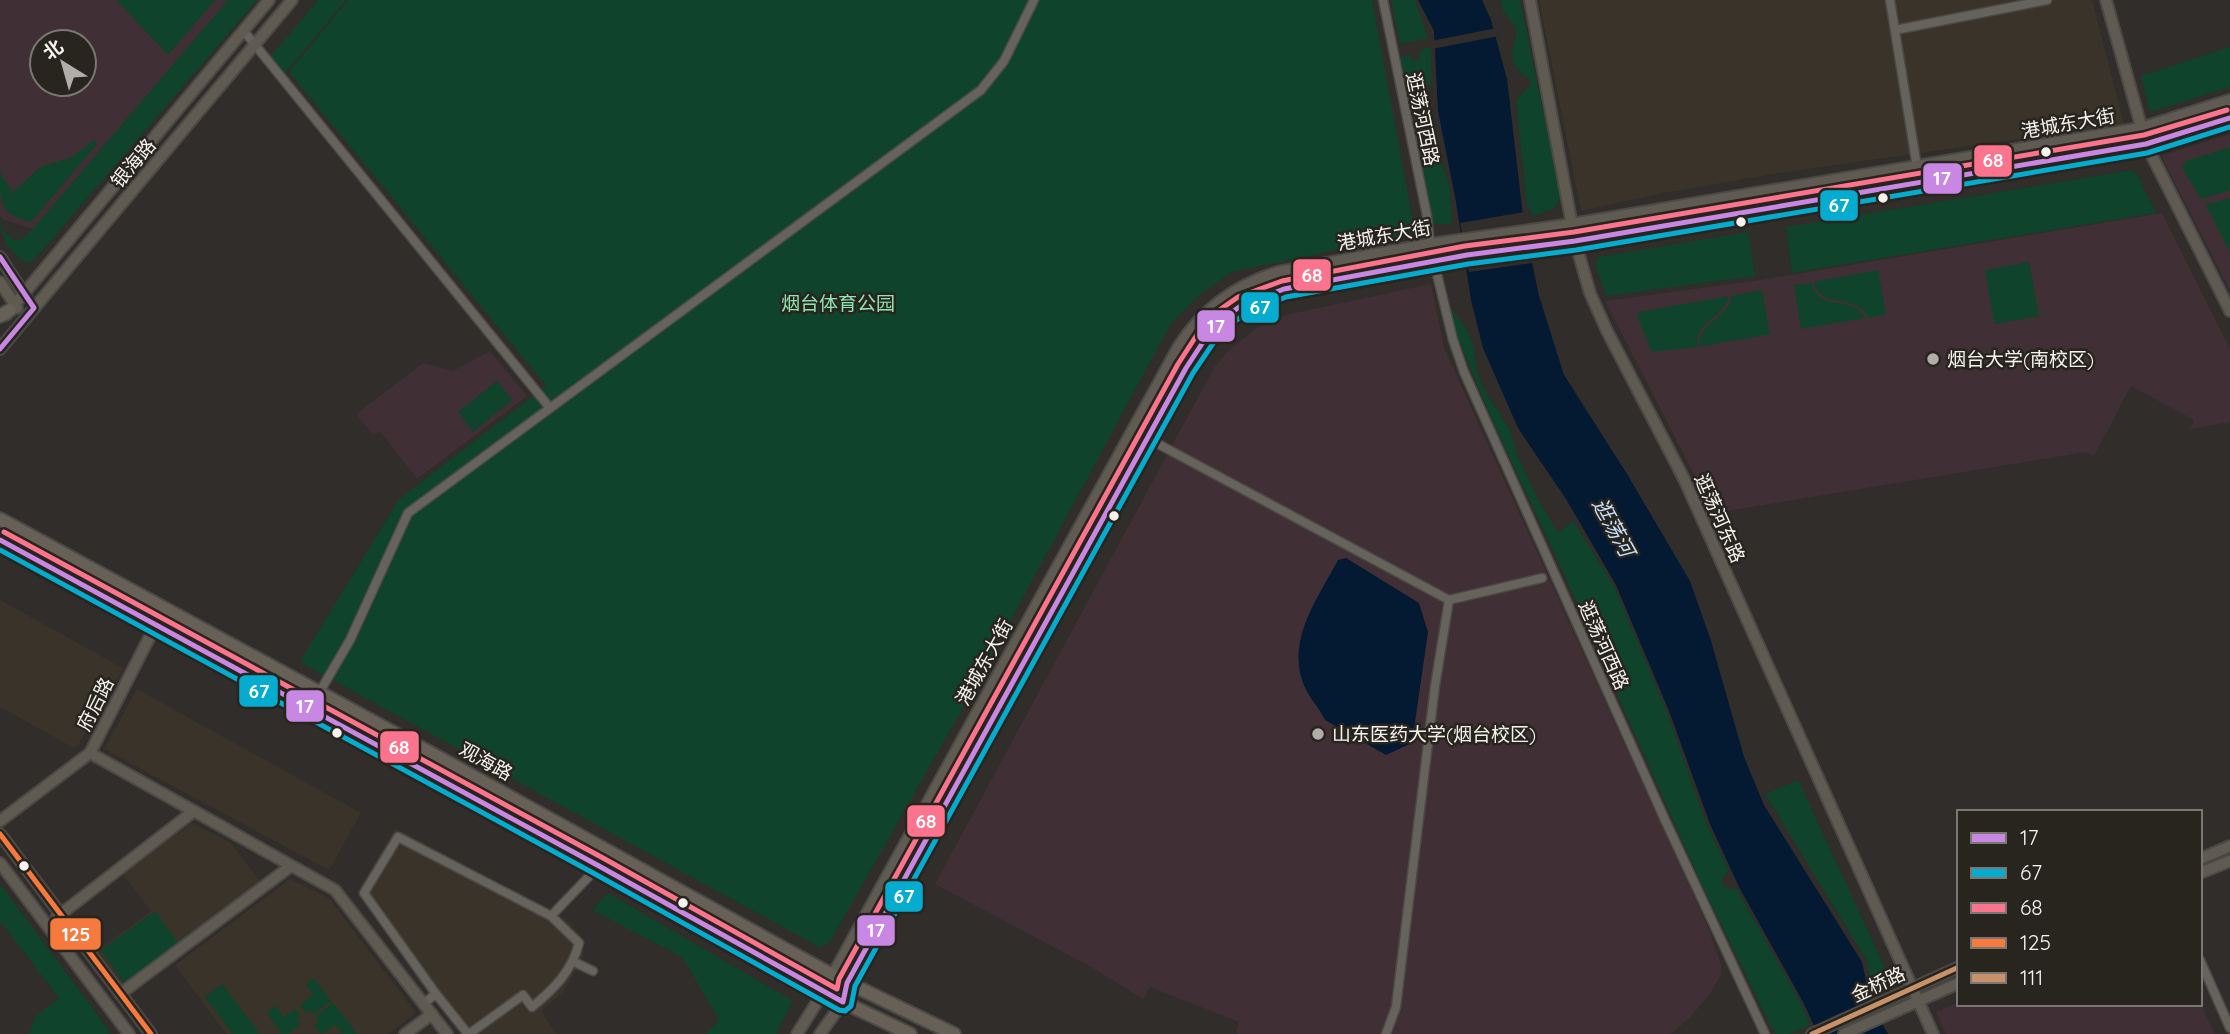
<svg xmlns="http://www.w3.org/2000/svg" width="2230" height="1034" font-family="Quicksand,'Noto Sans SC',sans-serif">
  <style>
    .built { fill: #3a3329 }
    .education { fill: #403035; fill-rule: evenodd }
    .green { fill: #0f432b }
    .water { fill: #041932 }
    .pier { fill: #302d2a }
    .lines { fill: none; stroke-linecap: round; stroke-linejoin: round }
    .street-casing { stroke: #4b4946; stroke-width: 11 }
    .secondary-casing { stroke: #4b4946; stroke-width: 14 }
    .primary-casing { stroke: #4b4946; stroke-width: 16 }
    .street { stroke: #66625c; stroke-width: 8 }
    .secondary { stroke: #5f5a52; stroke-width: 10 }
    .primary { stroke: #666056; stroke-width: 12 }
    .bus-1-casing { stroke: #28241e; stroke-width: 10 }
    .bus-2-casing { stroke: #28241e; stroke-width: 10 }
    .bus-3-casing { stroke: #28241e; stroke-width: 10 }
    .bus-4-casing { stroke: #28241e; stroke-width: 10 }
    .bus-5-casing { stroke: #28241e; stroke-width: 10 }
    .bus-1 { stroke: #c787e3; stroke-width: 5 }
    .bus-2 { stroke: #06acd0; stroke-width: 5 }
    .bus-3 { stroke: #fc738d; stroke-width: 5 }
    .bus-4 { stroke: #f6793e; stroke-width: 5 }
    .bus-5 { stroke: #c7916a; stroke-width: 5 }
    .bus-dot { fill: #f6f3ef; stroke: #28241e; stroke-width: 2.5 }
    .poi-dot { fill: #b1aeaa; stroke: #28241e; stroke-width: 2.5 }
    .labels { text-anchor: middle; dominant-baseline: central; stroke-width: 5; stroke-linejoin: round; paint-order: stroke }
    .street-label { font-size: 19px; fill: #f6f3ef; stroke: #28241e }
    .park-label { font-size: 19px; fill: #8de5b2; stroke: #28241e }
    .poi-label { font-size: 19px; fill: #f6f3ef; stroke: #28241e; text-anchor: start }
    .water-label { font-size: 21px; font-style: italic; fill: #c8dffa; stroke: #28241e }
    .line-badge { stroke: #28241e; stroke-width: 2.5 }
    .badge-label { font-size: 19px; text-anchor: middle; font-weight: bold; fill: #fff }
  </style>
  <rect width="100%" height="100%" fill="#302d2a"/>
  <!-- built -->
  <g class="built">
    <polygon points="1539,0 2092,0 2124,124 1773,174 1658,194 1581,211"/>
    <polygon points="0,600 123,668 79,744 74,748 0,707"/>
    <polygon points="137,689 361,813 329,870 104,749"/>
    <polygon points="191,823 230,842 262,884 124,986 97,951 151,911 123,874"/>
    <polygon points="395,828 536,902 569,922 583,939 583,957 565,990 541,1011 557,1034 461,1034 357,893"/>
    <polygon points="290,879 329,898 416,1013 388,1034 226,1034 175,965"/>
  </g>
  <!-- education -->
  <g class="education">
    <path d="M0 0H251L54 236 2 219 0 215ZM42 42H84V84H42Z"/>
    <polygon points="2230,134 2230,290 2161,156"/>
    <polygon points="2162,213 2230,349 2230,422 2190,429 2194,420 2131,386 2094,456 2086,452 1714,513 1605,301 1761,280"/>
    <polygon points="1431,284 1444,348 1707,925 1721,964 1721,975 1710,994 1690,1017 1671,1034 1239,1034 1236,1033 1239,1022 1150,987 1143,999 1091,967 935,884 1214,368 1226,353 1255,329 1286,315"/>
    <polygon points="490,351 527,396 417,479 380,431 373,435 356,414 423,363 453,371"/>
    <polygon points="1959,1002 1959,1004 2200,1004 2200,1002 2215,1034 1946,1034 1936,1012"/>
  </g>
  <!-- green -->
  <g class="green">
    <polygon points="116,0 215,0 168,55"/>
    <path d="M228 0H257L35 259 27 263C10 256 0 236 0 218L3 230 14 240 22 239 32 230Z"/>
    <polygon points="318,0 346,0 285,73 270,57"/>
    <polygon points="348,0 1372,0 1415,233 1232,272 1203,292 1171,323 978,681 831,940 821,948 300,662 399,499 546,386 289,72"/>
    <polygon points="1391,0 1415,0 1428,38 1400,44"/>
    <path d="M1501 0H1520L1561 197 1555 208 1533 216 1527 205 1516 100 1532 83C1527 78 1520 73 1516 67 1503 45 1531 35 1503 12Z"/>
    <polygon points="2230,47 2230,87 2150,112 2141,76"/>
    <path d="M1426 48H1431V84L1424 86 1425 92 1416 95 1420 127H1430L1450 188 1452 224H1432L1415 132 1416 127C1412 103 1405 81 1400 57L1410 55 1412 61 1419 60 1420 51Z"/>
    <path d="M94 140 97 144 31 222C0 214 0 206 0 173L13 192 40 167 72 157Z"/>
    <polygon points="2230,147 2230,190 2201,199 2182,168 2186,161"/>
    <polygon points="2132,170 2137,175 2156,213 1792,273 1786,227"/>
    <polygon points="2230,198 2230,253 2206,205"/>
    <polygon points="1748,232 1755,276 1606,296 1595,264 1599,257"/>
    <polygon points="2029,262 2039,316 1994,324 1985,270"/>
    <path d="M1878 270 1886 314 1869 318C1852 290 1823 312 1813 282Z"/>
    <path d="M1811 283C1822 315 1849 292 1866 318L1801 329 1794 285Z"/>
    <path d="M1762 290 1770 334 1699 347C1697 321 1729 320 1731 296Z"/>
    <path d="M1729 296C1724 319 1694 321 1697 347L1652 352 1637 316 1638 312Z"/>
    <polygon points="1447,302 1468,332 1474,348 1477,372 1485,391 1510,430 1517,455 1538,500 1558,533 1573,521 1614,586 1667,713 1707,825 1729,871 1723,876 1722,884 1729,890 1736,888 1800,1002 1810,1025 1789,1034 1777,1034 1770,1025 1700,881 1559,563 1492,420 1458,339"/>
    <polygon points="497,381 512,400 473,432 458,412"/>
    <polygon points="1798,780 1891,981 1890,985 1872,993 1867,961 1765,794"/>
    <polygon points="0,884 108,1029 109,1034 29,1034 36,1016 59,998 0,921"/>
    <polygon points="608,893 793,1001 776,1034 706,1034 719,1020 682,957 592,910"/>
    <polygon points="155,911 179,944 125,984 101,950"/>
    <polygon points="314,978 331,1001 313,1014 310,1010 306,1013 300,1005 313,994 306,984"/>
    <polygon points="222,984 260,1034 233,1034 205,997"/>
    <polygon points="333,1003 355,1031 356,1034 343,1034 335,1025 321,1034 314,1025 319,1021 315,1016"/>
    <polygon points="275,1006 284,1017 296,1009 301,1016 297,1019 301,1024 288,1034 282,1034 267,1013"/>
  </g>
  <!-- water -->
  <g class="water">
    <polygon points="1418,0 1482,0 1491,20 1507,79 1524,224 1539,296 1564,375 1627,474 1690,581 1711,641 1744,757 1764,805 1862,962 1871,1004 1888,1034 1818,1034 1803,1002 1739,887 1710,824 1669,711 1616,585 1566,499 1518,428 1483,348 1471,300 1456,202 1438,111 1434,31"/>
    <path d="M1346 558 1419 603 1428 632 1412 743 1386 755 1325 720C1319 707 1308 697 1303 683 1287 638 1318 598 1338 560Z"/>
  </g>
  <!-- pier -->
  <g class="pier">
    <polygon points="1497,28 1499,36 1432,49 1431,41"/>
    <polygon points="1524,212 1532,263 1469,272 1460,223"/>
  </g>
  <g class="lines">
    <!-- street casing -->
    <g class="street-casing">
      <g id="street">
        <polyline points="1383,0 1427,216 1430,244"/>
        <polyline points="1890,0 1917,167"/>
        <polyline points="243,30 550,408"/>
        <polyline points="1895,30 2047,0"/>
        <polyline points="1434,262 1453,340 1464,372 1665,820 1765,1034"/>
        <polyline points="1147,438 1449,600"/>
        <polyline points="319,693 350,640 408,513 981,90 1004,61 1034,0"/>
        <polyline points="2200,960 2230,1028"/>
        <polyline points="574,962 593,971"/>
        <polyline points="436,994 468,1034"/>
        <polyline points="424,1003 436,994 364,893 398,837 551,916 599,866"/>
        <path d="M469 1034 523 995 532 1007C554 989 572 971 579 943L551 916"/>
        <polyline points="1386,1034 1396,1007 1435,686 1449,600 1542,578"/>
      </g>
    </g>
    <!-- secondary casing -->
    <g class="secondary-casing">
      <g id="secondary">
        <polyline points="1530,0 1575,241 1590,293 1607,331 1684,479 1933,1034"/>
        <polyline points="2106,0 2146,144 2230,311"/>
        <polyline points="0,257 26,297"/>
        <polyline points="0,282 17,308"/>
        <polyline points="6,315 269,0"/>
        <polyline points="0,349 292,0"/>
        <polyline points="90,753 335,890 447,1034"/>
        <polyline points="0,821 90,753 164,609"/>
        <polyline points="0,834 151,1034"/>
        <polyline points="2200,859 2230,846"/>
        <polyline points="0,863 129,1034"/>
        <polyline points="2200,873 2230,861"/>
        <polyline points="57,917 194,811"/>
        <polyline points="120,994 291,866"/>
        <polyline points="405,1034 432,1014"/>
        <path d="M797 1034 824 991 1179 346C1203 309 1235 285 1278 272L1430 244 1572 224 2141 128 2230 100"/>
        <polyline points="820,1034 843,1002 847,983 1186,368 1209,333 1224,318 1242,305 1284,289 1467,255 1575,241 2146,144 2230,118"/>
        <polyline points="1812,1034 1959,967"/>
        <polyline points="1844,1034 1959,983"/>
      </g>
    </g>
    <!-- primary casing -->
    <g class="primary-casing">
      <g id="primary">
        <polyline points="0,316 10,310"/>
        <polyline points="0,519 418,746 832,975 954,1034"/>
        <polyline points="0,540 599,866 843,1002 910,1034"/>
      </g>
    </g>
    <!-- street -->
    <use href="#street" class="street"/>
    <!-- secondary -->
    <use href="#secondary" class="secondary"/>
    <!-- primary -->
    <use href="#primary" class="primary"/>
    <!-- bus-1 casing -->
    <g class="bus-1-casing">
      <g id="bus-1">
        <polyline points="0,257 34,308 0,349"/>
        <polyline points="0,540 599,866 843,1002 847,983 1186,368 1209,333 1224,318 1242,305 1284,289 1467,255 1575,241 2146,144 2230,118"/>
      </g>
    </g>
    <!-- bus-2 casing -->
    <g class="bus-2-casing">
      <polyline id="bus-2" points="0,550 595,874 839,1010 845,1011 851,1006 855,986 1193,373 1216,339 1230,325 1246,313 1286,297 1468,264 1576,250 2147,153 2230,127"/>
    </g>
    <!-- bus-3 casing -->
    <g class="bus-3-casing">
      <polyline id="bus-3" points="4,532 603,858 837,989 839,979 1178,364 1202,327 1218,311 1238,297 1282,281 1465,246 1574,232 2144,135 2227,110"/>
    </g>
    <!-- bus-4 casing -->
    <g class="bus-4-casing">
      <polyline id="bus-4" points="0,834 151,1034"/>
    </g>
    <!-- bus-5 casing -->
    <g class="bus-5-casing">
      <polyline id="bus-5" points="1812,1034 1959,967"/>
    </g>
    <!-- bus-1 -->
    <use href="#bus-1" class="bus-1"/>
    <!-- bus-2 -->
    <use href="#bus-2" class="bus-2"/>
    <!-- bus-3 -->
    <use href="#bus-3" class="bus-3"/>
    <!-- bus-4 -->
    <use href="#bus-4" class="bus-4"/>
    <!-- bus-5 -->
    <use href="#bus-5" class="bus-5"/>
  </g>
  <!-- markers -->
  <g class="bus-dot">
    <circle cx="2046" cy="152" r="6"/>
    <circle cx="1883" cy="198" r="6"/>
    <circle cx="1741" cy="222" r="6"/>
    <circle cx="1114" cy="516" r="6"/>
    <circle cx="337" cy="733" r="6"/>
    <circle cx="24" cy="866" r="6"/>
    <circle cx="683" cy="903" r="6"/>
  </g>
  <g class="poi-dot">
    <circle cx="1933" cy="359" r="7"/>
    <circle cx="1318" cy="734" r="7"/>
  </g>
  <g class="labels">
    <!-- street labels -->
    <g class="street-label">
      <text transform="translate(1423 119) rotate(78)">逛荡河西路</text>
      <text transform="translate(2068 123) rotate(-10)">港城东大街</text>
      <text transform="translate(133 163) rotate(-50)">银海路</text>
      <text transform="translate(1384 235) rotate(-10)">港城东大街</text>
      <text transform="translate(1720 518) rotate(66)">逛荡河东路</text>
      <text transform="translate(1604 645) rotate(66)">逛荡河西路</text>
      <text transform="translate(984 662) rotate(-61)">港城东大街</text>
      <text transform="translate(95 704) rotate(-63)">府后路</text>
      <text transform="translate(486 761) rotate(29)">观海路</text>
      <text transform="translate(1878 984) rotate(-25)">金桥路</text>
    </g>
    <!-- park labels -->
    <g class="park-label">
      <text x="838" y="303">烟台体育公园</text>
    </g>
    <!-- poi labels -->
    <g class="poi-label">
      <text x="1947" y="359">烟台大学(南校区)</text>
      <text x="1332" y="734">山东医药大学(烟台校区)</text>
    </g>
    <!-- water labels -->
    <g class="water-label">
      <text transform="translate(1614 527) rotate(61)">逛荡河</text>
    </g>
  </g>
  <g class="line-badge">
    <rect x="1973" y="144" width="40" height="34" rx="7" fill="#fc738d"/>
    <rect x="1922" y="162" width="41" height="33" rx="7" fill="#c787e3"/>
    <rect x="1819" y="189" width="40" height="33" rx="7" fill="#06acd0"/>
    <rect x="1292" y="258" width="40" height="34" rx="7" fill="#fc738d"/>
    <rect x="1240" y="291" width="40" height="33" rx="7" fill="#06acd0"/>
    <rect x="1196" y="309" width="40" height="34" rx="7" fill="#c787e3"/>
    <rect x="238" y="674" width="41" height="34" rx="7" fill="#06acd0"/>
    <rect x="285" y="689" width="40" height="34" rx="7" fill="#c787e3"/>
    <rect x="379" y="730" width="41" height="34" rx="7" fill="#fc738d"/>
    <rect x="906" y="804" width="40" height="34" rx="7" fill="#fc738d"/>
    <rect x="884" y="880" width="40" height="33" rx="7" fill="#06acd0"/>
    <rect x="856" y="914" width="40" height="33" rx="7" fill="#c787e3"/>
    <rect x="49" y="917" width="53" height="34" rx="7" fill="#f6793e"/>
  </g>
  <g class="badge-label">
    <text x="1993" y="167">68</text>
    <text x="1942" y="185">17</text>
    <text x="1839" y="212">67</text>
    <text x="1312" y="282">68</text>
    <text x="1260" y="314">67</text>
    <text x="1216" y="333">17</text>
    <text x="259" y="698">67</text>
    <text x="305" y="713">17</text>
    <text x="399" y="754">68</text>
    <text x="926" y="828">68</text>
    <text x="904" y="903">67</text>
    <text x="876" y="937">17</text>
    <text x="76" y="941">125</text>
  </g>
  <!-- legend -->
  <rect x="1957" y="810" width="245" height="196" fill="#28241e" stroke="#7a7772" stroke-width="2"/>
  <rect x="1971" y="833" width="35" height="10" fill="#c787e3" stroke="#7a7772" stroke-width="2"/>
  <text x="2020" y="845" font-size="21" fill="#f6f3ef">17</text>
  <rect x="1971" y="868" width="35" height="10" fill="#06acd0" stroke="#7a7772" stroke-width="2"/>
  <text x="2020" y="880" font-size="21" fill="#f6f3ef">67</text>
  <rect x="1971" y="903" width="35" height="10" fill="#fc738d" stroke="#7a7772" stroke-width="2"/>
  <text x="2020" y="915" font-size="21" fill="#f6f3ef">68</text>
  <rect x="1971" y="938" width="35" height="10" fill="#f6793e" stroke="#7a7772" stroke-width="2"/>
  <text x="2020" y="950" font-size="21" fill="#f6f3ef">125</text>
  <rect x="1971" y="973" width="35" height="10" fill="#c7916a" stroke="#7a7772" stroke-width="2"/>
  <text x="2020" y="985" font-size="21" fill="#f6f3ef">111</text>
  <!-- north arrow -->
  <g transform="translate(63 63) rotate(323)"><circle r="33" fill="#28241e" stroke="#7a7772" stroke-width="2"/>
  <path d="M0-5L12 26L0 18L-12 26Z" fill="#b1aeaa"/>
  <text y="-10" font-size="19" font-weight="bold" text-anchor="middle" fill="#f6f3ef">北</text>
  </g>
</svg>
